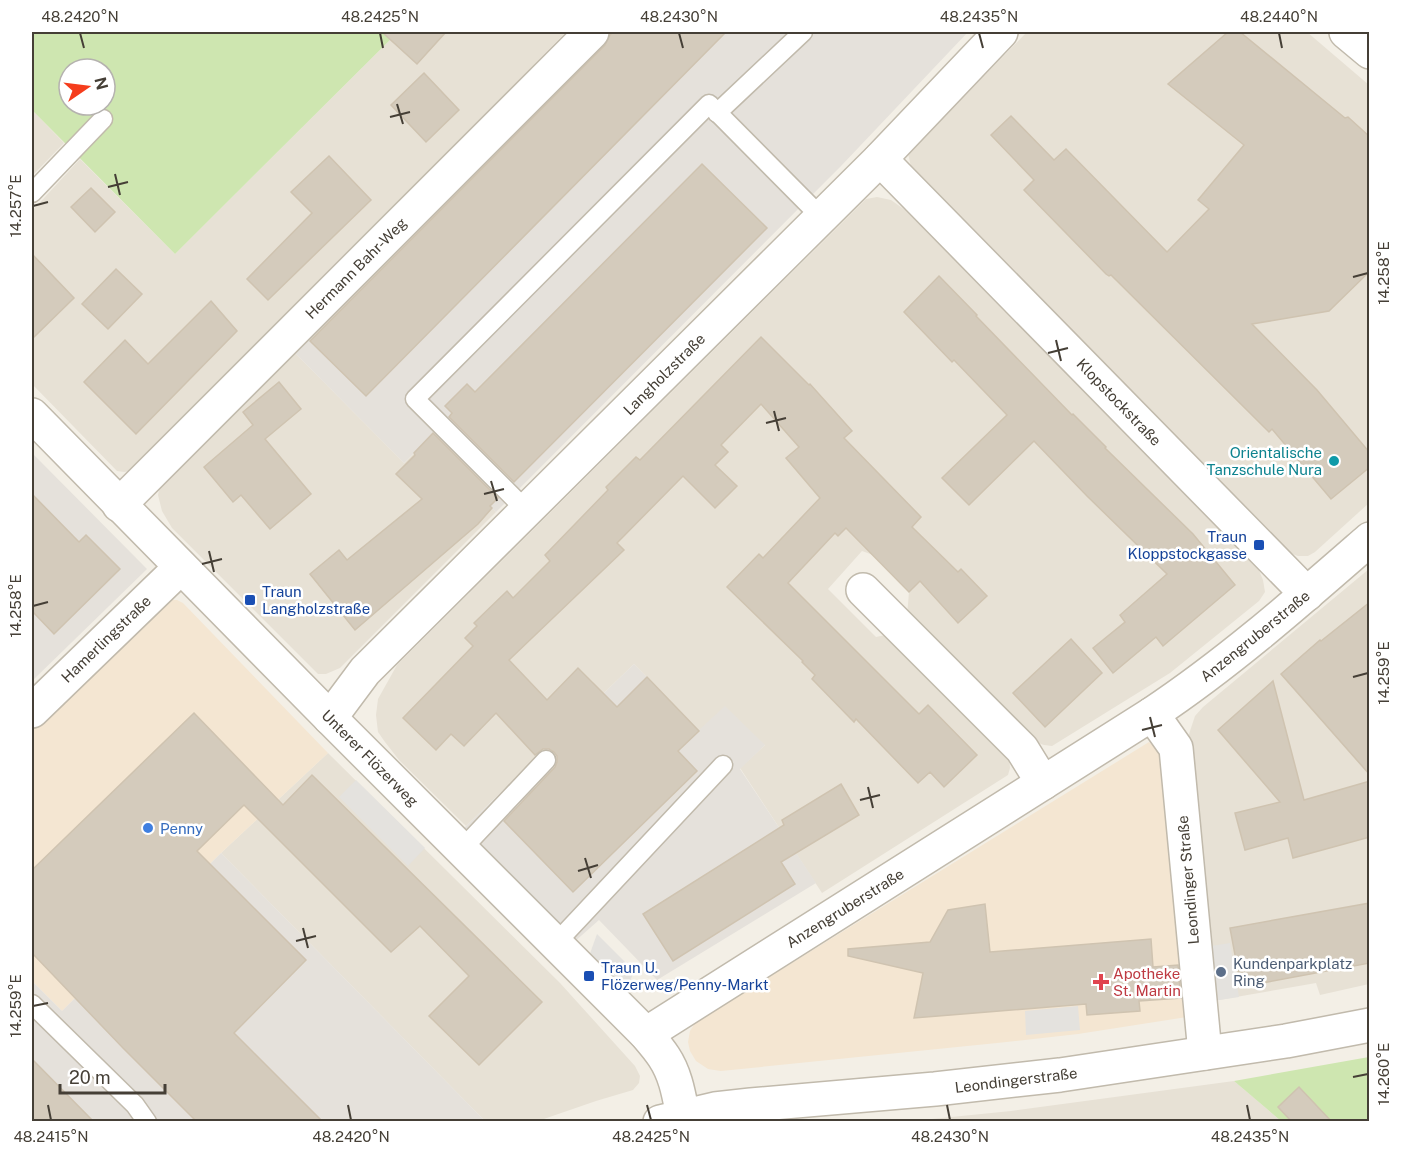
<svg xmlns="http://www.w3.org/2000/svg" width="1401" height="1153" font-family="'Public Sans',sans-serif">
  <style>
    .residential { fill: #e7e1d5 }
    .commercial { fill: #f4e6d2 }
    .industrial { fill: #e5e1db }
    .green { fill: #cee6b0; fill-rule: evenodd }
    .parking { fill: #e4e2de }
    .building { fill: #d4cbbc; stroke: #cfc3b0; stroke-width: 1.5 }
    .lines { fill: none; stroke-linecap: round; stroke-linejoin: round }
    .service-casing { stroke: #c1baac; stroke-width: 21 }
    .minor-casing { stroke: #c1baac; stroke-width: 36 }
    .tertiary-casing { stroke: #c1baac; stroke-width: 36 }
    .service { stroke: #fff; stroke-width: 18 }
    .minor { stroke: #fff; stroke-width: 33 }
    .tertiary { stroke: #fff; stroke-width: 33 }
    .ticks { fill: none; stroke: #453f36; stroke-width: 2 }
    .culture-dot { fill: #0f9aa8; stroke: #fff; stroke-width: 2 }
    .transit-dot { fill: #1a4fb4; stroke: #fff; stroke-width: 2 }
    .shop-dot { fill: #3f7fe0; stroke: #fff; stroke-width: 2 }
    .service-dot { fill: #5c6f8a; stroke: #fff; stroke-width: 2 }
    .health-dot { fill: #e0444e; stroke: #fff; stroke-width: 2 }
    .labels { text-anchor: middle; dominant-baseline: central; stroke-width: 5; stroke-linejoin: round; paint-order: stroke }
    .street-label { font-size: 15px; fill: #453f36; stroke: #fff }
    .culture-label { font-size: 15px; fill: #0d838f; stroke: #fff; text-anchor: end }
    .transit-label { font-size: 15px; fill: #164399; stroke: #fff; text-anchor: start }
    .shop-label { font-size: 15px; fill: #366cbe; stroke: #fff; text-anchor: start }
    .service-label { font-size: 15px; fill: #4e5e75; stroke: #fff; text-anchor: start }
    .health-label { font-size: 15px; fill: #be3a42; stroke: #fff; text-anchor: start }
    .neatline { fill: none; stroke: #453f36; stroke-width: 2 }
    .ticks-label { font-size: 15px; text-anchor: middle; fill: #453f36 }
  </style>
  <rect width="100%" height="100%" fill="#f3efe6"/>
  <!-- residential -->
  <g class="residential">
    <polygon points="398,32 566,32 142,462 131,471 124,472 117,471 32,384 32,211 80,159 175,254"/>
    <polygon points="1027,32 1307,32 1369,85 1369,503 1315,552 1308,556 1298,556 1287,552 912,172 908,153"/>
    <polygon points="32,110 64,143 32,176"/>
    <polygon points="877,197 891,200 905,210 1258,568 1263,580 1265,592 1259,601 1170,673 1052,746 1044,745 1033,741 907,616 909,592 873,555 862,551 828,589 876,637 890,634 1009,757 1010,768 1008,775 822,893 740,768 765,745 699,731 634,664 466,826 399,760 385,742 378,732 376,715 378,699 397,665 866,199"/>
    <polygon points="293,351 404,463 423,444 496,512 340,668 326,674 318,674 172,528 162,511 158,495 160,485"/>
    <polygon points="1369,569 1369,984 1320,995 1316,983 1213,1001 1188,737 1195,716 1203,707"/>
    <polygon points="328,753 560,983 635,1066 640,1076 639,1083 633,1090 596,1101 538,1121 485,1121 221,853"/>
    <polygon points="1234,1081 1281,1121 902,1122 1011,1111"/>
  </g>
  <!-- commercial -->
  <g class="commercial">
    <polygon points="171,600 177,600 183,603 328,753 221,853 62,1011 32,981 32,730 161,606"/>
    <polygon points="1149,742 1167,756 1187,1017 1078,1034 997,1043 721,1071 708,1069 696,1061 690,1051 688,1042 690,1031 695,1023"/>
  </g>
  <!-- industrial -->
  <g class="industrial">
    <polygon points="612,32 968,32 842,165 496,512 423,444 404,463 293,351"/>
    <polygon points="32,453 147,569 32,681"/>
    <polygon points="634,664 699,730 725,706 765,745 740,769 816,883 657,980 599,920 573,943 461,831"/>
    <polygon points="221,853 485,1121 32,1121 32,981 62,1011"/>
  </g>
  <!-- green -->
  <g class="green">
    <path d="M32 32H398L175 254 32 110ZM69 69H105V105H69Z"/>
    <polygon points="1369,1057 1369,1121 1281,1121 1234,1081"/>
  </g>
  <!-- parking -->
  <g class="parking">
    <polygon points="356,780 425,848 408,866 339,797"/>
    <polygon points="597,934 634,971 625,995 588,959"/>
    <polygon points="1230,943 1239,997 1213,1001 1205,947"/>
    <polygon points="1078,1006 1080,1030 1026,1035 1025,1011"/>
  </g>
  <!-- building -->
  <g class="building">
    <polygon points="382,32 446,32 417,64"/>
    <polygon points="613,32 726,32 366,396 310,341 605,45 610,35"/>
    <polygon points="1228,32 1240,32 1345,118 1348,117 1370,137 1370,271 1329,311 1252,324 1317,390 1370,453 1370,467 1331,499 1272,429 1269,432 1111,275 1109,276 1106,274 1024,190 1034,180 991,135 1011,116 1054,160 1066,149 1167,252 1209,209 1198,200 1244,145 1168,84"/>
    <polygon points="424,73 459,110 426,142 391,105"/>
    <polygon points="329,156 371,200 268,300 247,279 312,213 291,192"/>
    <polygon points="702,164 767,228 514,482 449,417 452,413 445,406 467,384 475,392"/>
    <polygon points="91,188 115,212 95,232 71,207"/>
    <polygon points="32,254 74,298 32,339"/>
    <polygon points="116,269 142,294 108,329 82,304"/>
    <polygon points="939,276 977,315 976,316 1072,415 1073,414 1106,447 1105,448 1193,534 1235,585 1163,646 1156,637 1113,673 1093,648 1125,622 1120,615 1167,574 1087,496 1034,441 969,505 942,478 1007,415 954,360 952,362 904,312"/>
    <polygon points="211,301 237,331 136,434 84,382 125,340 148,364"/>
    <polygon points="761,337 809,385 810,384 852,431 844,438 921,517 912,527 958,572 961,569 987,596 958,623 920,581 909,592 846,528 838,536 835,533 788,583 919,714 928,705 977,755 944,787 930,772 918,783 856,719 854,722 812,679 815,675 802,662 803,661 727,587 759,554 763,558 820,498 786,458 799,447 761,404 721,445 728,452 715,465 737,486 715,508 683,476 617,543 624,550 509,660 547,700 578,668 617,707 647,677 699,731 678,751 697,771 573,892 504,821 555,767 557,762 557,756 554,752 549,749 543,749 535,755 496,713 464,746 451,734 436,750 403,718 473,646 465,638 477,626 474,623 507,591 513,598 550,561 545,555 608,490 606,487 636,457 640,460"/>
    <polygon points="279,382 301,409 265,439 311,494 270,529 241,495 233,502 204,467 253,425 243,412"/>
    <polygon points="433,433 498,498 490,506 492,508 478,524 355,630 310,574 339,550 347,560 422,499 396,474 415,455 414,453"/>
    <polygon points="32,494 79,542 86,535 120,569 54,634 32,611"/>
    <polygon points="1370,602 1370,775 1281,674 1320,640 1321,641"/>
    <polygon points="1071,639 1102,673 1045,727 1013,693"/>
    <polygon points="1273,681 1304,800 1370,781 1370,837 1293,858 1288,838 1245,850 1235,813 1280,802 1218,730"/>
    <polygon points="194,713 283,805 312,775 542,1002 479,1065 429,1016 469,976 420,926 391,952 244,805 197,851 306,960 234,1033 323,1122 197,1122 123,1048 32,953 32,870"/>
    <polygon points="841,784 859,815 781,862 795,884 673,961 643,914 784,825 782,820"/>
    <polygon points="1370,903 1370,963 1241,987 1230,928"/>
    <polygon points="985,904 990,952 1151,939 1153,967 1178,965 1181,998 1139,1001 1140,1011 1087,1015 1086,1004 914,1018 923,973 848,956 848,949 930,942 948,910"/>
    <polygon points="32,1059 94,1122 32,1122"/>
    <polygon points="1299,1087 1332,1122 1292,1122 1278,1107"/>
  </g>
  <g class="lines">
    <!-- service casing -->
    <g class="service-casing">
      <g id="service">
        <polyline points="717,113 803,32"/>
        <polyline points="32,193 103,119"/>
        <polyline points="526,510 415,399 709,104 821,217"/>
        <polyline points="462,849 546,760"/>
        <polyline points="556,943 723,765"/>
        <polyline points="32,1004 135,1105 147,1122"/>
      </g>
    </g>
    <!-- minor casing -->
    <g class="minor-casing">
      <g id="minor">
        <polyline points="880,159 1307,594"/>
        <path d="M32 415 330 718 646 1034C652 1041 659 1049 664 1057 676 1075 679 1096 683 1116"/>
        <polyline points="119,505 592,32"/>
        <polyline points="863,590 1022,749 1043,783"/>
        <polyline points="32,711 181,567"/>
        <polyline points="1152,714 1176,748 1205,1053"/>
        <polyline points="330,718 365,671 880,159 1001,32"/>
        <path d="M646 1034 1152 714C1230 662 1300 600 1370 539"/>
      </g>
    </g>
    <!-- tertiary casing -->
    <g class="tertiary-casing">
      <g id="tertiary">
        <polyline points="1346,32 1370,52"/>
        <polyline points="660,1122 715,1109 751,1105 935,1089 1060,1075 1286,1041 1370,1025"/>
      </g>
    </g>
    <!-- service -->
    <use href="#service" class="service"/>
    <!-- minor -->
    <use href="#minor" class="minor"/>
    <!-- tertiary -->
    <use href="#tertiary" class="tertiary"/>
  </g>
  <!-- ticks -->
  <path class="ticks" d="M80 33 84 48M380 33 383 48M679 33 683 48M979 33 983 48M1279 33 1282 48M397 104 403 124M390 117 410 112M115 174 120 195M108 187 128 182M33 206 48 202M1353 277 1368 273M1056 340 1061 361M1048 353 1068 348M774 411 779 431M766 423 786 418M491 481 497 501M484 494 504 489M209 551 214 572M202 564 222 559M33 606 48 602M1353 677 1368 673M1150 717 1155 737M1142 730 1162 725M868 787 873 808M860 800 880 795M585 858 591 878M578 871 598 865M303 928 308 948M296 941 316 936M33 1006 48 1003M1353 1077 1368 1074M48 1105 51 1120M348 1105 351 1120M647 1105 651 1120M947 1105 950 1120M1247 1105 1250 1120"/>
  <!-- markers -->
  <circle class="culture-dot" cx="1334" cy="461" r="6"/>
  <g class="transit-dot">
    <rect x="1253" y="539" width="12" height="12" rx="3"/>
    <rect x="244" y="594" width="12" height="12" rx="3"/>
    <rect x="583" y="970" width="12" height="12" rx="3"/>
  </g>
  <circle class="shop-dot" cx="148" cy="828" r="6"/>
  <circle class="service-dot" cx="1221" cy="972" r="6"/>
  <path class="health-dot" d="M1098 973h6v6h6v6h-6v6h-6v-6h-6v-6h6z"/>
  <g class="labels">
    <!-- street labels -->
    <g class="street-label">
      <text transform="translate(356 268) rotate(-45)">Hermann Bahr-Weg</text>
      <text transform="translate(664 374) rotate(-45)">Langholzstraße</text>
      <text transform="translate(1119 402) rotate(46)">Klopstockstraße</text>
      <text transform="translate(1255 636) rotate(-39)">Anzengruberstraße</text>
      <text transform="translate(106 639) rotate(-44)">Hamerlingstraße</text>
      <text transform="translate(370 758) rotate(45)">Unterer Flözerweg</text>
      <text transform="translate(1188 880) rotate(-95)">Leondinger Straße</text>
      <text transform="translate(845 908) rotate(-32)">Anzengruberstraße</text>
      <text transform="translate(1016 1080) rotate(-7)">Leondingerstraße</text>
    </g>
    <!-- culture labels -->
    <g class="culture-label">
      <text x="1322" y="452">Orientalische<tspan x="1322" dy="17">Tanzschule Nura</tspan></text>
    </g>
    <!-- transit labels -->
    <g class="transit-label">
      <text x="1247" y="536" text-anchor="end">Traun<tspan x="1247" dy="17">Kloppstockgasse</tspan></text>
      <text x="262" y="591">Traun<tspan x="262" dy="17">Langholzstraße</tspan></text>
      <text x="601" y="967">Traun U.<tspan x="601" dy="17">Flözerweg/Penny-Markt</tspan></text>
    </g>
    <!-- shop labels -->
    <g class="shop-label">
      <text x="160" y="828">Penny</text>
    </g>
    <!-- service labels -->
    <g class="service-label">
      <text x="1233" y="963">Kundenparkplatz<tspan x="1233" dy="17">Ring</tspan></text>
    </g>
    <!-- health labels -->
    <g class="health-label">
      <text x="1113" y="973">Apotheke<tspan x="1113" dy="17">St. Martin</tspan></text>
    </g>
  </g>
  <!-- border -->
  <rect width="1401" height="1153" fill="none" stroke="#ffffff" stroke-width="66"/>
  <!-- north arrow -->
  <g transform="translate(87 87) rotate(76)"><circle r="28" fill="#ffffff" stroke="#b5b2af" stroke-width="1.5"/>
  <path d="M0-4.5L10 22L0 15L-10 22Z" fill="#f53d1c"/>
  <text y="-9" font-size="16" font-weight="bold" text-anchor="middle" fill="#453f36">N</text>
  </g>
  <!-- scale -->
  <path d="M60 1084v9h105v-9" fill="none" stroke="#453f36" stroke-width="3"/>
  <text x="69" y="1084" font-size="18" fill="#453f36" stroke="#ffffff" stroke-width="4.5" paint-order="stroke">20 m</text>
  <rect x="33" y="33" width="1335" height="1087" class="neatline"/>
  <g class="ticks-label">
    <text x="80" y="22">48.2420°N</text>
    <text x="380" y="22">48.2425°N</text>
    <text x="679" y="22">48.2430°N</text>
    <text x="979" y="22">48.2435°N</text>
    <text x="1279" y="22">48.2440°N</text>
    <text transform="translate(16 206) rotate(-90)" y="5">14.257°E</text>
    <text transform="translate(1384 273) rotate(-90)" y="5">14.258°E</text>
    <text transform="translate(16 606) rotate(-90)" y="5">14.258°E</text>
    <text transform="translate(1384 673) rotate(-90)" y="5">14.259°E</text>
    <text transform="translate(16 1006) rotate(-90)" y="5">14.259°E</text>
    <text transform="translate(1384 1074) rotate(-90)" y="5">14.260°E</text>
    <text x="51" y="1142">48.2415°N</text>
    <text x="351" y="1142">48.2420°N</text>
    <text x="651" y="1142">48.2425°N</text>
    <text x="950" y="1142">48.2430°N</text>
    <text x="1250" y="1142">48.2435°N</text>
  </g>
</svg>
